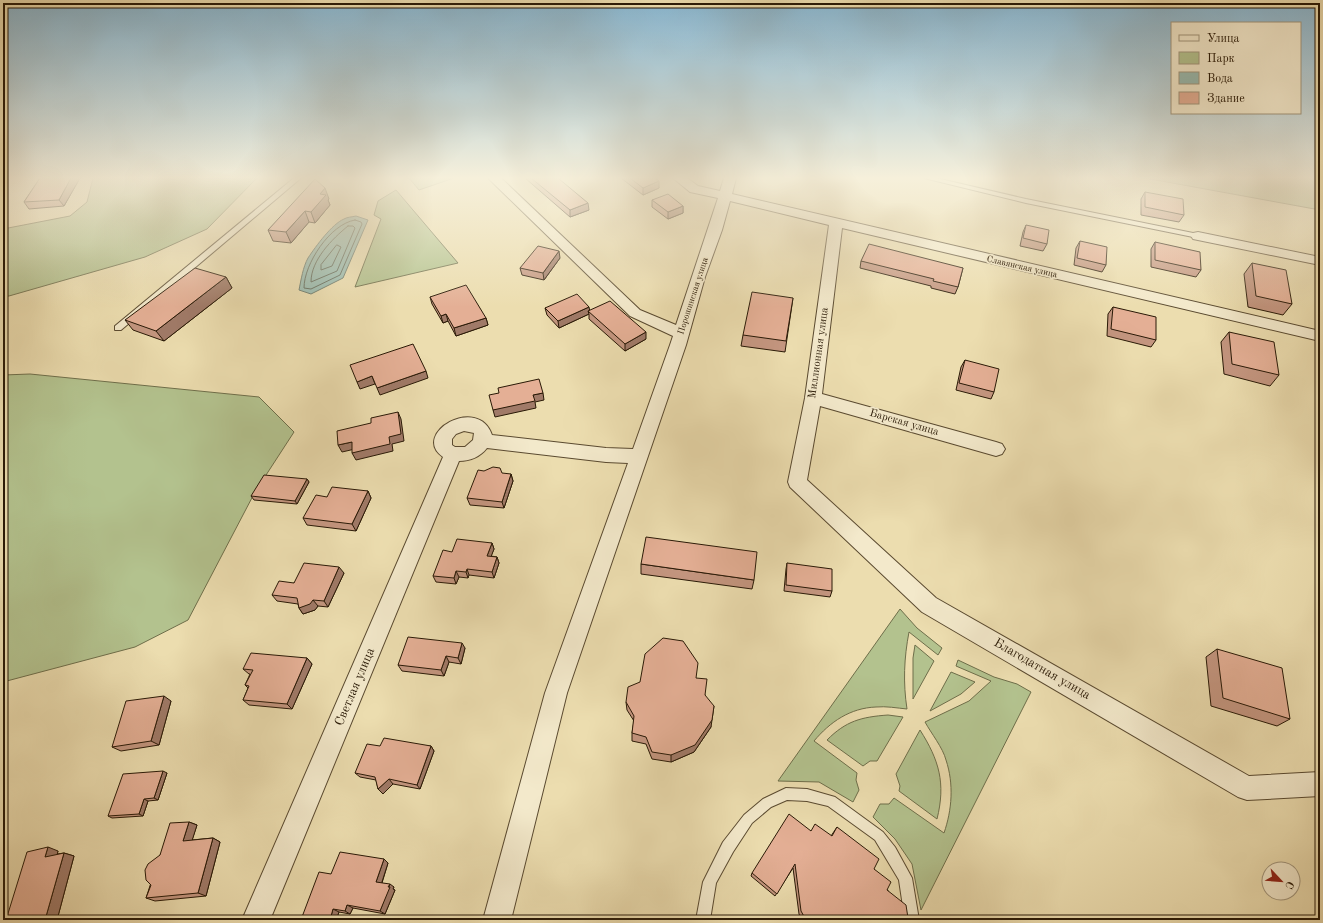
<svg xmlns="http://www.w3.org/2000/svg" width="1323" height="923" font-family="'Old Standard TT',serif">
  <style>
    .green { fill: #b3c28e; stroke: #6e6e4a }
    .water { fill: #99bbb0; stroke: #6c7a6c }
    .lines { fill: none; stroke-linecap: round; stroke-linejoin: round }
    .shore { stroke: #616a5b; stroke-width: 1 }
    .lane-casing { stroke: #5a4a30; stroke-width: 2 }
    .street-casing { stroke: #5a4a30; stroke-width: 2 }
    .lane { fill: #f3e9cb; fill-rule: evenodd }
    .street { fill: #f3e9cb; fill-rule: evenodd }
    .wall { fill: #c49680; stroke: #291906 }
    .shaded-wall { fill: #a07a68; stroke: #291906 }
    .building { fill: #e4af95; stroke: #291906 }
    .labels { text-anchor: middle; dominant-baseline: central; stroke-width: 3.5; stroke-linejoin: round; paint-order: stroke }
    .far-street-label { font-size: 9px; fill: #291906; stroke: #f3e9cb }
    .street-label { font-size: 11px; fill: #291906; stroke: #f3e9cb }
    .near-street-label { font-size: 13px; fill: #291906; stroke: #f3e9cb }
  </style>
  <rect width="100%" height="100%" fill="#ecddaf"/>
  <filter id="stains"><feTurbulence type="fractalNoise" baseFrequency=".005" numOctaves="4"/><feColorMatrix values="0 0 0 0 .2 0 0 0 0 .09 0 0 0 0 .02 0 0 0 .5 -.17"/></filter>
  <radialGradient id="worn" r=".72"><stop offset=".6" stop-color="#630" stop-opacity="0"/><stop offset="1" stop-color="#630" stop-opacity=".3"/></radialGradient>
  <!-- green -->
  <g class="green">
    <polygon points="93,178 257,178 207,229 145,257 9,296 3,296 3,229 70,216 87,202"/>
    <polygon points="409,178 454,178 419,190"/>
    <polygon points="1145,178 1320,178 1320,210"/>
    <polygon points="396,190 458,263 355,287 381,219 374,215 378,201"/>
    <polygon points="30,374 259,397 294,432 255,492 188,620 135,647 3,682 3,375"/>
    <path d="M900 609 917 628 942 648 938 655 909 632C904 658 903 683 907 709 897 708 886 706 876 707 850 708 830 722 814 741L857 773 856 780 859 790 853 802 819 782 778 781Z"/>
    <polygon points="915,645 934,661 913,699 913,658"/>
    <path d="M958 660 994 677 1017 684 1031 692 921 910 912 864 895 839 873 817 880 804H889L894 798 944 833C952 810 954 784 946 760 943 748 931 733 925 722L969 701 991 681 956 666Z"/>
    <polygon points="951,672 975,682 961,694 930,711"/>
    <path d="M888 715 903 717 877 761H870L863 766 827 740C846 721 861 717 888 715Z"/>
    <path d="M920 730C939 760 946 783 937 819L899 791 900 786 896 774Z"/>
  </g>
  <!-- water -->
  <path class="water" d="M356 216 368 220 343 278 311 294 299 290C301 280 303 267 308 258 316 246 332 224 344 219 347 217 352 217 356 216Z"/>
  <g class="lines">
    <!-- shore -->
    <g class="shore">
      <path d="M355 220 361 222 362 224 340 275 311 289 304 288C304 264 330 224 355 220Z"/>
      <path d="M348 226H353L355 228 337 271 311 282C311 260 332 239 348 226Z"/>
      <polygon points="337,245 341,247 332,266 321,270 321,265"/>
    </g>
    <!-- lane casing -->
    <g class="lane-casing">
      <g id="lane">
        <polygon points="294,178 301,178 121,330 115,330 115,326"/>
        <polygon points="924,178 936,178 1026,199 1198,234 1201,236 1198,238 1026,203"/>
        <polygon points="786,788 807,789 835,797 883,832 895,847 912,878 919,920 905,920 899,880 875,840 828,806 807,801 787,800 771,807 752,823 733,852 716,883 710,920 696,920 703,882 723,842 744,815 763,799"/>
      </g>
    </g>
    <!-- street casing -->
    <g class="street-casing">
      <g id="street">
        <path d="M488 178H501L640 310 676 325 718 198 690 192 673 178H687L698 186 720 191 724 178H736L732 194 1320 331V341L842 228 822 394 996 442 1002 444 1005 449 1002 454 996 456 820 406 807 480 936 598 1249 776 1320 772V796L1247 800 1238 797 922 612 790 487 788 482 805 398 829 225 730 201 722 230 705 277 686 345 567 693 511 920H483L545 693 628 463 606 462 487 448C480 457 470 461 459 461L270 920H242L443 457C410 434 478 394 492 435L606 448 633 449 670 345 673 336 630 316ZM464 431 474 433 473 440 465 447H455L452 445V439L456 434Z"/>
        <polygon points="1198,232 1320,257 1320,265 1193,239 1191,236 1193,233"/>
      </g>
    </g>
    <!-- lane -->
    <use href="#lane" class="lane"/>
    <!-- street -->
    <use href="#street" class="street"/>
  </g>
  <!-- wall -->
  <g class="wall">
    <polygon points="40,178 80,178 64,206 29,209 24,202"/>
    <polygon points="525,178 561,178 559,179 589,210 570,217"/>
    <polygon points="621,178 655,178 659,188 643,195"/>
    <polygon points="1145,192 1184,215 1179,222 1141,215 1141,199"/>
    <polygon points="329,199 328,200 330,205 315,223 309,222 291,243 273,241 268,230"/>
    <polygon points="652,200 683,206 683,213 668,219 652,207"/>
    <polygon points="1026,225 1047,244 1043,251 1020,246 1023,232"/>
    <polygon points="1080,241 1106,265 1102,272 1074,265 1076,248"/>
    <polygon points="1155,242 1201,270 1196,277 1151,267 1151,249"/>
    <polygon points="560,258 544,280 522,275 520,268"/>
    <polygon points="861,261 963,268 958,287 955,294 931,288 931,286 860,268"/>
    <polygon points="1252,263 1292,304 1283,315 1248,307 1244,274"/>
    <polygon points="226,277 232,288 164,341 133,330 125,320"/>
    <polygon points="430,297 486,318 488,325 456,336 448,321 443,323 432,304"/>
    <polygon points="793,298 785,352 741,346 743,335"/>
    <polygon points="1113,307 1156,340 1151,347 1107,336 1108,314"/>
    <polygon points="545,308 589,311 646,339 625,351 589,319 589,314 559,328 547,315"/>
    <polygon points="1229,332 1279,375 1270,386 1224,374 1221,342"/>
    <polygon points="965,360 994,392 991,399 956,390 961,367"/>
    <polygon points="511,474 513,481 504,508 470,505 467,498"/>
    <polygon points="307,479 309,482 297,504 254,500 251,496"/>
    <polygon points="368,491 371,498 356,531 307,525 303,518 327,497"/>
    <polygon points="492,543 494,549 491,556 497,557 499,563 494,578 469,575 468,578 459,577 456,584 436,582 433,576 452,552"/>
    <polygon points="787,563 832,591 830,597 784,591 786,569"/>
    <polygon points="641,564 754,580 752,589 641,574"/>
    <polygon points="344,573 328,607 318,606 315,610 303,614 299,608 298,604 277,601 272,595 294,583"/>
    <polygon points="465,648 461,664 449,662 444,676 402,671 398,665"/>
    <polygon points="1217,649 1290,719 1277,726 1211,706 1206,657"/>
    <polygon points="307,658 312,664 292,709 249,705 243,700 248,688 245,685 250,674 249,674 243,669"/>
    <polygon points="696,678 705,695 711,727 694,752 671,762 652,759 646,744 632,741 632,733 634,721 627,710 626,702"/>
    <polygon points="171,701 159,745 121,751 112,747"/>
    <polygon points="380,746 431,746 434,751 420,789 393,784 383,794 378,789 376,780 360,777 355,773"/>
    <polygon points="167,773 158,800 148,801 143,816 112,818 108,816"/>
    <polygon points="189,822 197,825 192,840 213,838 220,842 206,896 155,901 146,898 160,855"/>
    <polygon points="837,827 874,869 907,920 802,920 799,914 793,868 775,896 751,876 752,873 811,831 831,836"/>
    <polygon points="58,851 57,854 64,853 74,856 57,920 6,920"/>
    <polygon points="384,859 388,863 382,883 394,887 393,889 395,890 385,914 353,908 350,914 339,912 336,920 311,920 302,917 331,874"/>
  </g>
  <!-- shaded-wall -->
  <g class="shaded-wall">
    <polygon points="71,178 80,178 64,206 59,200"/>
    <polygon points="659,181 659,188 643,195 643,188"/>
    <polygon points="325,188 329,199 328,200 330,205 315,223 311,212 320,194"/>
    <polygon points="588,203 589,210 570,217 570,210"/>
    <polygon points="683,206 683,213 668,219 668,212"/>
    <polygon points="305,211 309,222 291,243 286,232"/>
    <polygon points="559,251 560,258 544,280 543,273"/>
    <polygon points="226,277 232,288 164,341 156,331"/>
    <polygon points="589,307 590,312 588,311 589,314 559,328 558,321"/>
    <polygon points="446,314 448,321 443,323 441,316"/>
    <polygon points="486,318 488,325 456,336 454,328"/>
    <polygon points="646,332 646,339 625,351 625,344"/>
    <polygon points="426,371 428,378 380,395 377,388"/>
    <polygon points="372,376 375,384 360,389 357,382"/>
    <polygon points="543,393 544,400 535,402 536,408 495,417 493,410 533,395"/>
    <polygon points="398,412 401,419 404,441 392,444 393,451 356,460 352,453 389,437"/>
    <polygon points="352,442 355,449 342,452 338,445"/>
    <polygon points="511,474 513,481 504,508 502,502"/>
    <polygon points="307,479 309,482 297,504 295,501"/>
    <polygon points="368,491 371,498 356,531 352,524"/>
    <polygon points="492,543 494,549 489,562 487,556"/>
    <polygon points="497,557 499,563 494,578 492,572"/>
    <polygon points="339,567 344,573 328,607 324,601"/>
    <polygon points="467,569 469,575 468,578 466,572"/>
    <polygon points="456,571 459,577 456,584 454,578"/>
    <polygon points="313,600 318,606 315,610 303,614 299,608"/>
    <polygon points="462,643 465,648 461,664 458,658"/>
    <polygon points="446,656 449,662 444,676 441,670"/>
    <polygon points="307,658 312,664 292,709 287,704"/>
    <polygon points="164,696 171,701 159,745 151,741"/>
    <polygon points="714,706 711,727 694,752 671,762 671,755"/>
    <polygon points="431,746 434,751 420,789 417,785"/>
    <polygon points="163,771 167,773 158,800 154,798"/>
    <polygon points="389,779 393,784 383,794 378,789"/>
    <polygon points="144,799 148,801 143,816 139,814"/>
    <polygon points="189,822 197,825 191,844 183,841"/>
    <polygon points="213,838 220,842 206,896 198,893"/>
    <polygon points="48,847 58,851 56,860 45,857"/>
    <polygon points="64,853 74,856 57,920 45,920"/>
    <polygon points="384,859 388,863 381,885 376,882"/>
    <polygon points="390,884 394,887 393,889 395,890 385,914 380,911"/>
    <polygon points="347,905 353,908 350,914 345,911"/>
    <polygon points="333,909 339,912 336,920 330,920"/>
  </g>
  <!-- building -->
  <g class="building">
    <polygon points="40,178 71,178 59,200 24,202"/>
    <polygon points="531,178 558,178 588,203 570,210"/>
    <polygon points="630,178 655,178 659,181 643,188"/>
    <polygon points="315,179 325,188 320,194 326,195 311,212 305,211 286,232 268,230"/>
    <polygon points="1145,192 1183,199 1184,215 1145,207"/>
    <polygon points="668,194 683,206 668,212 652,200"/>
    <polygon points="1026,225 1049,230 1047,244 1023,238"/>
    <polygon points="1080,241 1107,247 1106,265 1077,258"/>
    <polygon points="1155,242 1200,252 1201,270 1155,260"/>
    <polygon points="869,244 963,268 958,287 933,281 934,279 861,261"/>
    <polygon points="538,246 559,251 543,273 520,268"/>
    <polygon points="1252,263 1286,270 1292,304 1256,296"/>
    <polygon points="195,268 226,277 156,331 125,320"/>
    <polygon points="466,285 486,318 454,328 446,314 441,316 430,297"/>
    <polygon points="752,292 793,298 786,341 743,335"/>
    <polygon points="577,294 589,307 558,321 545,308"/>
    <polygon points="610,301 646,332 625,344 588,311"/>
    <polygon points="1113,307 1156,317 1156,340 1111,329"/>
    <polygon points="1229,332 1274,342 1279,375 1232,364"/>
    <polygon points="413,344 426,371 377,388 372,376 357,382 350,365"/>
    <polygon points="965,360 999,369 994,392 959,383"/>
    <polygon points="539,379 543,393 533,395 535,401 493,410 489,395 499,393 498,388"/>
    <polygon points="398,412 401,434 389,437 390,444 352,453 352,442 338,445 337,431 371,423 371,418"/>
    <polygon points="493,467 500,468 502,473 511,474 502,502 467,498 478,470 484,471"/>
    <polygon points="264,475 307,479 295,501 251,496"/>
    <polygon points="332,487 368,491 352,524 303,518 316,495 327,497"/>
    <polygon points="646,537 757,552 754,580 641,564"/>
    <polygon points="457,539 492,543 487,556 497,557 492,572 467,569 466,572 456,571 454,578 433,576 443,550 452,552"/>
    <polygon points="304,563 339,567 324,601 313,600 310,604 299,608 297,598 272,595 279,581 294,583"/>
    <polygon points="787,563 832,569 832,591 786,585"/>
    <polygon points="408,637 462,643 458,658 446,656 441,670 398,665"/>
    <polygon points="663,638 683,641 698,663 696,678 707,679 705,695 714,706 712,720 695,745 671,755 652,752 646,737 632,733 634,716 626,702 628,687 640,682 645,654"/>
    <polygon points="1217,649 1282,668 1290,719 1223,698"/>
    <polygon points="251,653 307,658 287,704 243,700 249,686 245,685 253,670 243,669"/>
    <polygon points="164,696 151,741 112,747 126,701"/>
    <polygon points="384,738 431,746 417,785 389,779 378,789 375,777 355,773 367,744 380,746"/>
    <polygon points="163,771 154,798 144,799 139,814 108,816 123,774"/>
    <polygon points="789,814 811,831 815,824 832,836 837,827 879,859 874,869 891,882 887,890 906,905 908,918 907,920 806,920 801,911 795,864 777,894 752,873"/>
    <polygon points="189,822 183,841 213,838 198,893 146,898 151,885 146,880 145,870 148,864 160,855 170,823"/>
    <polygon points="48,847 45,857 64,853 45,920 31,920 32,917 16,920 6,920 27,852"/>
    <polygon points="340,852 384,859 376,882 390,884 388,887 390,887 380,911 347,905 345,911 333,909 330,920 318,920 302,917 319,872 331,874"/>
  </g>
  <!-- sky -->
  <linearGradient id="sky" x2="0" y2="1"><stop stop-color="#88b7d2"/><stop offset="0.58" stop-color="#f6f0db"/><stop offset="1" stop-color="#f6f0db" stop-opacity="0"/></linearGradient>
  <rect width="1323" height="307" fill="url(#sky)"/>
  <g class="labels">
    <!-- far-street labels -->
    <g class="far-street-label">
      <text transform="translate(1022 267) rotate(13)">Славянская улица</text>
      <text transform="translate(693 296) rotate(-72)">Порошинская улица</text>
    </g>
    <!-- street labels -->
    <g class="street-label">
      <text transform="translate(819 353) rotate(-82)">Миллионная улица</text>
      <text transform="translate(904 423) rotate(16)">Барская улица</text>
    </g>
    <!-- near-street labels -->
    <g class="near-street-label">
      <text transform="translate(1042 669) rotate(30)">Благодатная улица</text>
      <text transform="translate(355 687) rotate(-67)">Светлая улица</text>
    </g>
  </g>
  <!-- margin -->
  <rect width="1323" height="923" fill="none" stroke="#ecddaf" stroke-width="16"/>
  <rect x="4" y="4" width="1315" height="915" fill="none" stroke="#291906" stroke-width="2"/>
  <rect x="8" y="8" width="1307" height="907" fill="none" stroke="#291906"/>
  <!-- legend -->
  <rect x="1171" y="22" width="130" height="92" fill="#f3e9cb" stroke="#a2967c"/>
  <rect x="1179" y="35" width="20" height="6" fill="#f3e9cb" stroke="#a2967c"/>
  <text x="1207" y="42" font-size="12" fill="#291906">Улица</text>
  <rect x="1179" y="52" width="20" height="12" fill="#b3c28e" stroke="#a2967c"/>
  <text x="1207" y="62" font-size="12" fill="#291906">Парк</text>
  <rect x="1179" y="72" width="20" height="12" fill="#99bbb0" stroke="#a2967c"/>
  <text x="1207" y="82" font-size="12" fill="#291906">Вода</text>
  <rect x="1179" y="92" width="20" height="12" fill="#e4af95" stroke="#a2967c"/>
  <text x="1207" y="102" font-size="12" fill="#291906">Здание</text>
  <!-- north arrow -->
  <g transform="translate(1281 881) rotate(116)"><circle r="19" fill="#f3e9cb" stroke="#a2967c"/>
  <path d="M0-3L7 15L0 10L-7 15Z" fill="#8f2418"/>
  <text y="-6" font-size="11" font-weight="bold" text-anchor="middle" fill="#291906">С</text>
  </g>
  <rect width="100%" height="100%" filter="url(#stains)"/>
  <rect width="100%" height="100%" fill="url(#worn)"/>
</svg>
